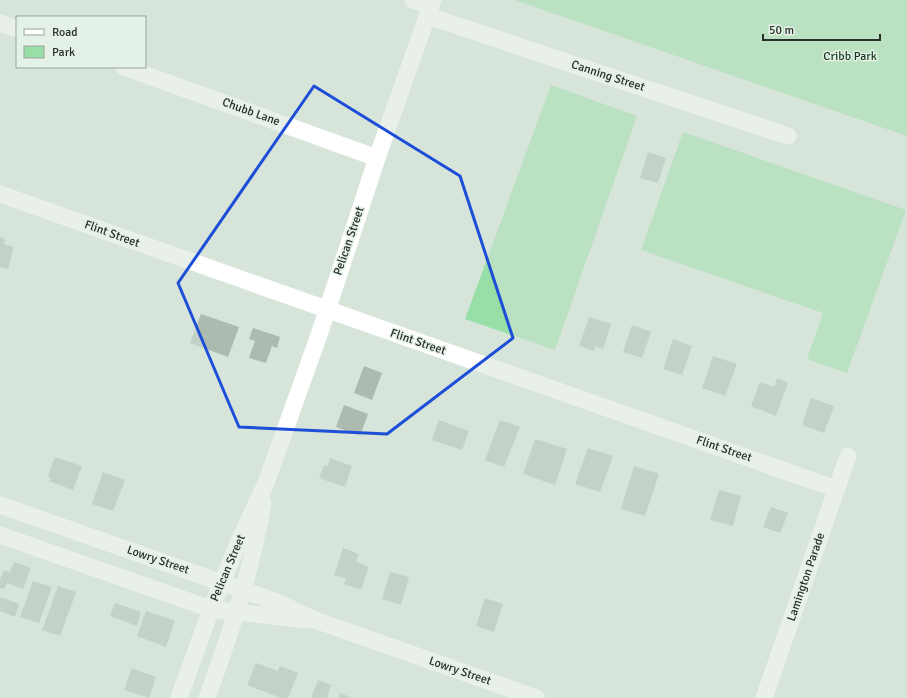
<svg xmlns="http://www.w3.org/2000/svg" width="907" height="698" font-family="Signika,sans-serif">
  <style>
    .green { fill: #98dea7 }
    .building { fill: #adbaaf }
    .lines { fill: none; stroke-linecap: round; stroke-linejoin: round }
    .street { stroke: #fff; stroke-width: 17 }
    .marked { fill: none; stroke: #1d4ed8; stroke-width: 3; stroke-linejoin: round }
    .labels { text-anchor: middle; dominant-baseline: central; stroke-width: 3; stroke-linejoin: round; paint-order: stroke }
    .park-label { font-size: 12px; fill: #14361e; stroke: #e4f1e6 }
    .street-label { font-size: 12px; fill: #292e2a; stroke: #e4f1e6 }
  </style>
  <rect width="100%" height="100%" fill="#d7e4d9"/>
  <!-- green -->
  <g class="green">
    <polygon points="515,0 907,0 907,136"/>
    <polygon points="551,85 637,116 555,350 465,319"/>
    <polygon points="683,132 906,210 847,373 807,359 823,313 641,250"/>
  </g>
  <!-- building -->
  <g class="building">
    <polygon points="648,152 666,158 658,183 640,178"/>
    <polygon points="0,237 5,239 4,244 14,247 8,269 0,267"/>
    <polygon points="201,314 239,327 228,357 190,343"/>
    <polygon points="589,317 611,324 603,349 596,346 594,351 579,346"/>
    <polygon points="632,325 651,332 642,358 623,352"/>
    <polygon points="253,328 280,337 277,348 272,346 266,363 249,358 255,341 249,339"/>
    <polygon points="673,339 692,346 682,375 663,369"/>
    <polygon points="713,356 737,364 725,396 702,388"/>
    <polygon points="364,366 382,373 372,400 354,393"/>
    <polygon points="777,378 788,383 776,416 751,406 760,382 774,387"/>
    <polygon points="811,398 834,406 824,433 802,425"/>
    <polygon points="344,405 368,414 360,436 336,427"/>
    <polygon points="439,420 469,431 462,450 432,440"/>
    <polygon points="500,420 520,427 504,467 485,460"/>
    <polygon points="535,439 567,449 555,485 523,474"/>
    <polygon points="588,448 613,456 600,492 575,484"/>
    <polygon points="55,457 82,466 73,490 49,481 51,478 48,476"/>
    <polygon points="330,458 352,466 345,487 319,478 324,465 328,466"/>
    <polygon points="634,466 659,474 645,516 621,509"/>
    <polygon points="103,472 125,480 113,511 92,504"/>
    <polygon points="719,490 741,496 733,526 710,520"/>
    <polygon points="771,507 788,513 780,533 763,527"/>
    <polygon points="343,548 359,554 356,562 369,567 361,590 344,584 346,579 334,575"/>
    <polygon points="14,562 31,568 23,589 7,583 4,589 0,588 0,580 4,570 10,572"/>
    <polygon points="390,572 409,577 401,605 382,599"/>
    <polygon points="33,581 52,587 39,623 20,617"/>
    <polygon points="58,586 76,592 60,636 42,630"/>
    <polygon points="0,597 19,604 15,617 0,611"/>
    <polygon points="485,598 503,604 494,632 476,626"/>
    <polygon points="115,603 141,612 137,626 110,616"/>
    <polygon points="146,611 175,621 166,647 137,636"/>
    <polygon points="256,663 278,671 280,666 298,673 288,698 281,698 247,685"/>
    <polygon points="132,668 156,677 149,698 124,690"/>
    <polygon points="318,680 331,685 327,698 311,698"/>
    <polygon points="340,693 352,698 339,698"/>
  </g>
  <g class="lines">
    <!-- street -->
    <g class="street">
      <polyline points="413,0 431,7"/>
      <polyline points="428,16 788,136"/>
      <polyline points="0,23 17,29"/>
      <polyline points="124,67 377,158"/>
      <polyline points="0,194 836,489"/>
      <polyline points="0,505 277,602 315,620 536,698"/>
      <polyline points="0,535 211,609 306,620"/>
      <polyline points="179,698 211,609 240,539 266,483 319,335 377,158 433,0"/>
      <path d="M207 698C230 634 252 570 263 503"/>
      <polyline points="764,698 848,456"/>
    </g>
  </g>
  <!-- marked area -->
  <path d="M0 0H907V698H0ZM314 86 460 176 513 338 387 434 239 427 178 283Z" fill="#d7e4d9" fill-opacity=".55" fill-rule="evenodd"/>
  <path class="marked" d="M314 86 460 176 513 338 387 434 239 427 178 283Z"/>
  <g class="labels">
    <!-- park labels -->
    <g class="park-label">
      <text x="850" y="56">Cribb Park</text>
    </g>
    <!-- street labels -->
    <g class="street-label">
      <text transform="translate(608 76) rotate(18)">Canning Street</text>
      <text transform="translate(251 112) rotate(20)">Chubb Lane</text>
      <text transform="translate(112 234) rotate(20)">Flint Street</text>
      <text transform="translate(349 241) rotate(-71)">Pelican Street</text>
      <text transform="translate(418 342) rotate(19)">Flint Street</text>
      <text transform="translate(724 449) rotate(19)">Flint Street</text>
      <text transform="translate(158 560) rotate(19)">Lowry Street</text>
      <text transform="translate(228 568) rotate(-67)">Pelican Street</text>
      <text transform="translate(806 577) rotate(-71)">Lamington Parade</text>
      <text transform="translate(460 671) rotate(19)">Lowry Street</text>
    </g>
  </g>
  <!-- legend -->
  <rect x="16" y="16" width="130" height="52" fill="#e4f1e6" stroke="#99a39b"/>
  <rect x="24" y="29" width="20" height="6" fill="#ffffff" stroke="#99a39b"/>
  <text x="52" y="36" font-size="12" fill="#292e2a">Road</text>
  <rect x="24" y="46" width="20" height="12" fill="#98dea7" stroke="#99a39b"/>
  <text x="52" y="56" font-size="12" fill="#292e2a">Park</text>
  <!-- scale -->
  <path d="M763 34v6h117v-6" fill="none" stroke="#292e2a" stroke-width="2"/>
  <text x="769" y="34" font-size="12" fill="#292e2a" stroke="#e4f1e6" stroke-width="3" paint-order="stroke">50 m</text>
</svg>
